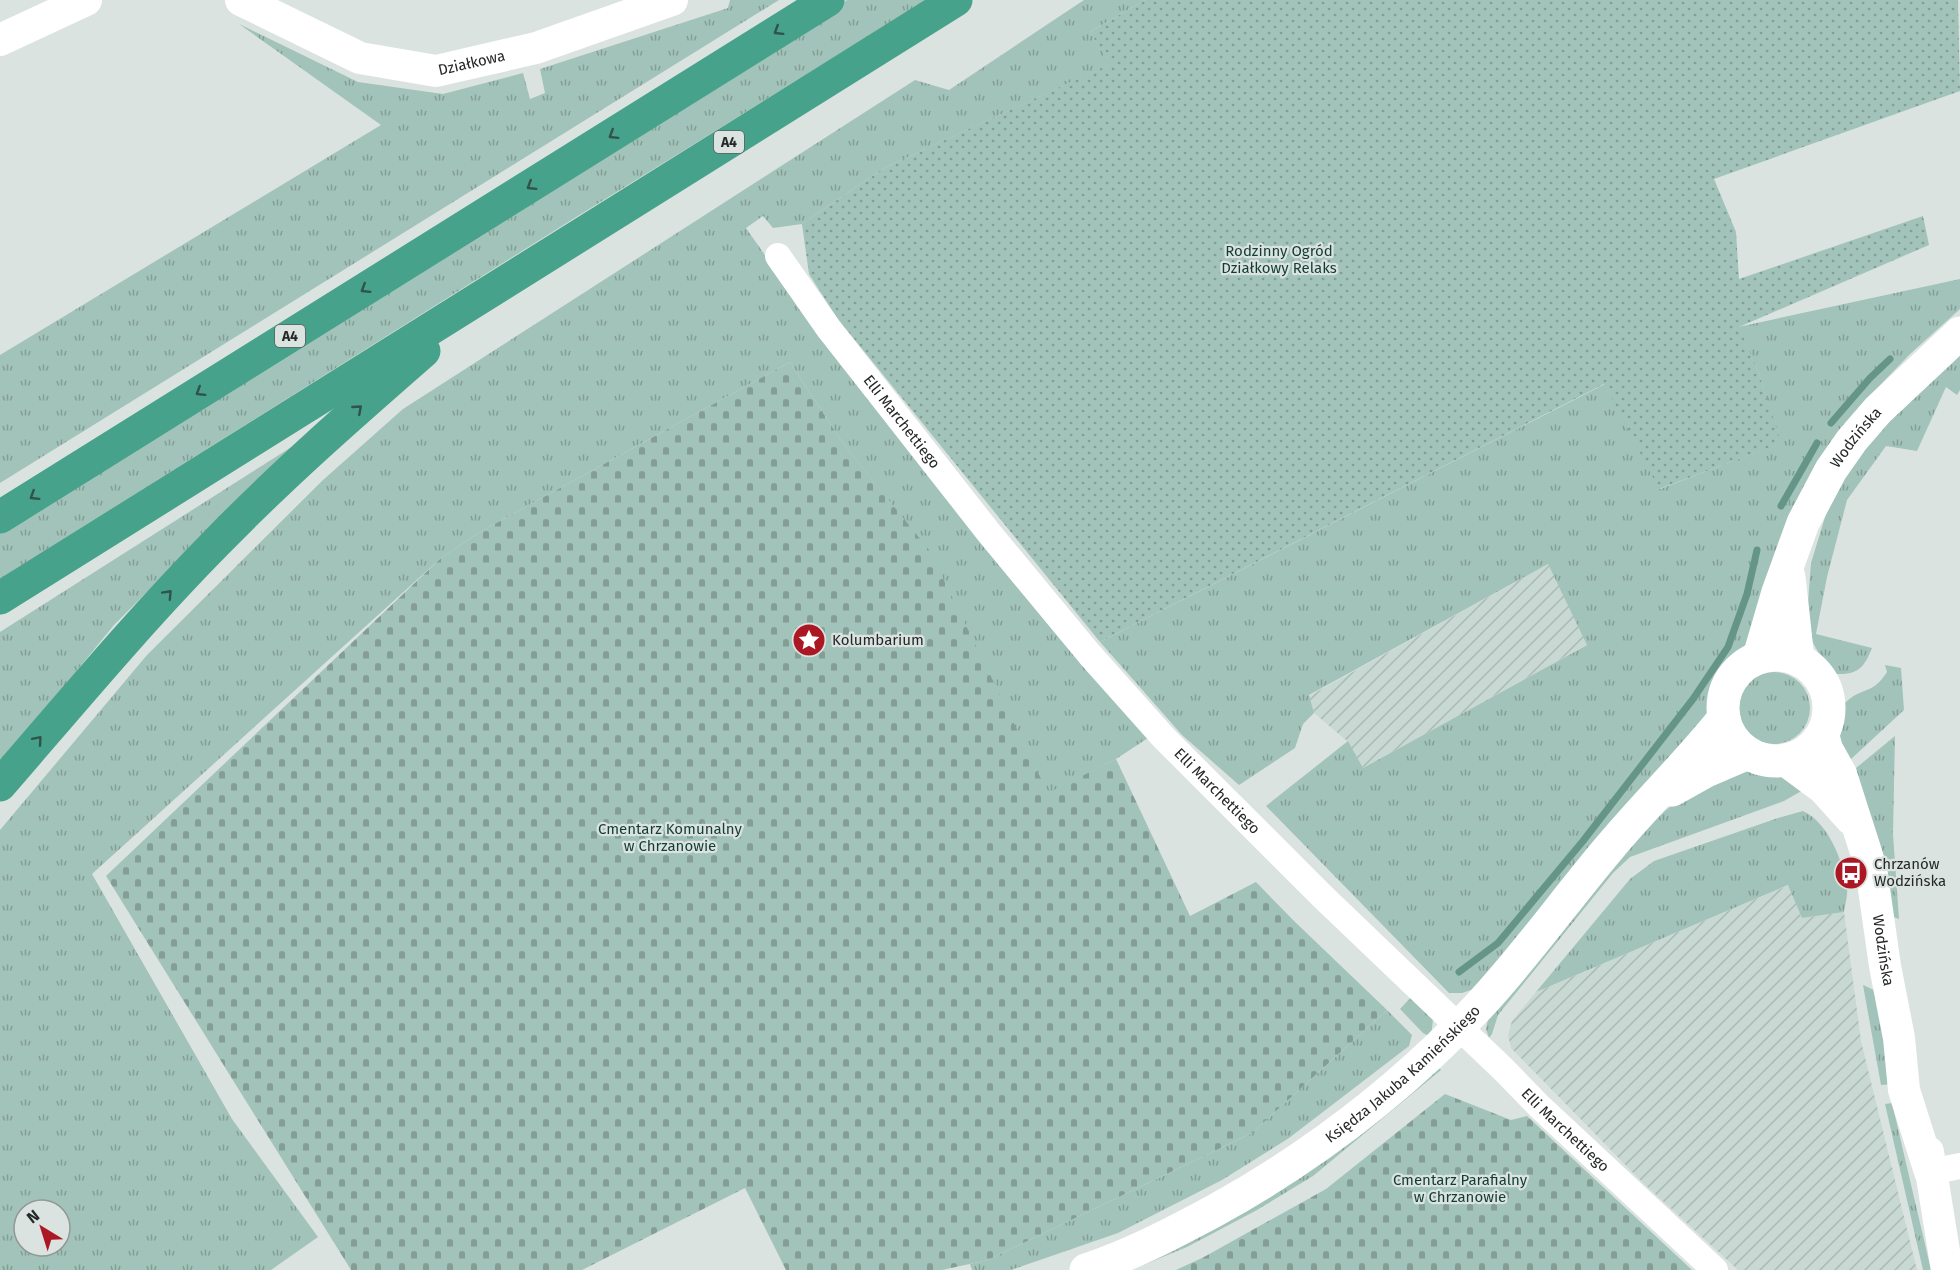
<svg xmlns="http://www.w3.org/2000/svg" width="1960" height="1270" font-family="'Fira Sans',sans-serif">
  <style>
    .industrial { fill: url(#industrial-furrows) }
    .grass { fill: url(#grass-tufts); fill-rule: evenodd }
    .cemetery { fill: url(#cemetery-stones) }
    .garden { fill: url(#garden-dots) }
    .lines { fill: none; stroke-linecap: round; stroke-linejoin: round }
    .stream { stroke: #659587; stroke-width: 7 }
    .minor { stroke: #fff; stroke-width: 26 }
    .tertiary { stroke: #fff; stroke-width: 32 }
    .secondary { stroke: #fff; stroke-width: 33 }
    .motorway { stroke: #47a28b; stroke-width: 33 }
    .oneway { stroke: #31534a }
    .labels { text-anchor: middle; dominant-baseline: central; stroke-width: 4.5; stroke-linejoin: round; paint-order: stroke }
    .shield { fill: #dbe3e0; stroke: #5c605e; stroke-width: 1.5 }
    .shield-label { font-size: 14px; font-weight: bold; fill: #252827 }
    .street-label { font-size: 15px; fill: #252827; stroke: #dbe3e0 }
    .park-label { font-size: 15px; fill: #113d33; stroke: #dbe3e0 }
    .poi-label { font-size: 15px; fill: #252827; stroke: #dbe3e0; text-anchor: start }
  </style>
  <defs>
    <pattern id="industrial-furrows" width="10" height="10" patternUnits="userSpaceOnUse" patternTransform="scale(1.5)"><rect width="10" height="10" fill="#c8d8d3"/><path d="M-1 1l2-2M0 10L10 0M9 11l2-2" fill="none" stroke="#acb9b5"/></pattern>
    <pattern id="grass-tufts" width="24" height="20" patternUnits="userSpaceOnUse" patternTransform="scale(1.5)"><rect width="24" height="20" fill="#a2c3b9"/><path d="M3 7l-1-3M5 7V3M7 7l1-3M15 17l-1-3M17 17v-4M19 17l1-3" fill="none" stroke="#849e96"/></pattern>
    <pattern id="cemetery-stones" width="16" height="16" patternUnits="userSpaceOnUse" patternTransform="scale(1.5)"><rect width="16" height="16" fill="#a2c3b9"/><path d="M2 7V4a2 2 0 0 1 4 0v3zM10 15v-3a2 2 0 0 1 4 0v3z" fill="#849e96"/></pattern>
    <pattern id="garden-dots" width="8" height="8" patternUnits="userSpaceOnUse" patternTransform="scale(1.5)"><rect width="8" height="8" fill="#a2c3b9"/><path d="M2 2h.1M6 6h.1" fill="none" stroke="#849e96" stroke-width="1.8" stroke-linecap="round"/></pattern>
  </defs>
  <rect width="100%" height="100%" fill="#dbe3e0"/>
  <!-- industrial -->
  <g class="industrial">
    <polygon points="1548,564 1588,644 1363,768 1347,741 1314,713 1309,696"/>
    <polygon points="1789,885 1802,918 1844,912 1861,1041 1917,1270 1738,1270 1642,1182 1511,1048 1508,1035 1512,1021 1536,992"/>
  </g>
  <!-- grass -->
  <g class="grass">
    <polygon points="730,0 779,0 0,483 0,355 381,125 239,24 358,82 443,94 523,73 530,99 545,93 540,69 728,8"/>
    <polygon points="847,0 927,0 573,219 0,579 0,530"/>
    <path d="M1084 0H1145L1090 32 1111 64 884 168 802 224 773 228 763 216 746 228 832 351 1148 738 1116 759 1048 794 929 551 842 442 790 362 478 533 440 559 92 874 232 1119 318 1237 271 1270H0V830L147 655 323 480 403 409 915 80 949 90ZM24 1210H60V1246H24Z"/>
    <polygon points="1960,279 1960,309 1910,354 1859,407 1754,639 1720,674 1713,690 1710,714 1477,988 1462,993 1449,993 1266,806 1348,741 1363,768 1587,645 1548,564 1309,695 1314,713 1303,724 1295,748 1239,785 1182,735 1100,642 1605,384 1660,489 1780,443 1759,374 1738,327"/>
    <path d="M1960 353V390L1957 395 1946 387 1917 451 1886 446 1847 500 1827 577 1816 634 1872 648C1864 668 1858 675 1835 674L1823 661 1811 639 1808 603 1811 563 1826 514 1849 466 1887 419Z"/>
    <polygon points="293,446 114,625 0,765 0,632"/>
    <path d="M1885 665 1901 668 1904 710 1850 760C1847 756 1842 751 1841 748 1836 733 1849 717 1844 704 1861 686 1872 696 1887 672Z"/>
    <circle cx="1774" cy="708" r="36"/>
    <polygon points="1895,736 1893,834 1899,919 1891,916 1881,847 1874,825 1854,780 1858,778 1856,768"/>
    <polygon points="1750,768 1793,778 1805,789 1784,801 1630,857 1613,873 1498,1015 1492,1034 1489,1038 1486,1029 1488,1019 1639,836 1666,810 1696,787"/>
    <path d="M1803 811C1828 822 1844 863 1847 888 1848 895 1845 905 1844 912L1802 918 1788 885 1536 992 1630 879 1654 861 1778 818Z"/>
    <polygon points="1863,985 1876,991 1892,1084 1881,1085"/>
    <polygon points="1414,994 1433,1019 1431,1037 1423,1033 1400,1009"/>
    <polygon points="1387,1010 1412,1035 1409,1046 1289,1138 1222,1180 1118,1233 1011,1270 972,1270 970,1264 988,1260 1252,1133"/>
    <polygon points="1437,1065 1441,1070 1313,1176 1257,1210 1187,1247 1131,1270"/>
    <polygon points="1892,1103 1931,1270 1923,1270 1885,1104"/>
  </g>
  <!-- cemetery -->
  <g class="cemetery">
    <polygon points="790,362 842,442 929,550 1048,793 1116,759 1190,916 1256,882 1293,920 1387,1010 1252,1133 988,1260 942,1270 786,1270 745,1188 582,1270 351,1270 106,876 440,559 478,533"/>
    <polygon points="1445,1094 1511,1120 1527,1116 1692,1270 1176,1270 1204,1257 1326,1189"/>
  </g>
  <!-- garden -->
  <polygon class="garden" points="1145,0 1958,0 1960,91 1714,179 1736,232 1739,279 1923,216 1929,245 1739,327 1759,374 1781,443 1659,489 1604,384 1100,642 837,318 809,274 802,224 884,168 1110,64 1090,32"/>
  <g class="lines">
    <!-- stream -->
    <g class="stream">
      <polyline points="1831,423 1870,378 1890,359"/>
      <polyline points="1781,506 1817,443"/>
      <polyline points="1459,972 1498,943 1583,841 1693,699 1728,647 1747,594 1757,550"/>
    </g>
    <!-- minor -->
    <g class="minor">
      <path id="s1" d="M778 256 829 329 989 533 1090 655 1164 738 1322 896 1504 1070 1539 1106 1715 1270"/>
      <polyline points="1930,1172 1960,1166"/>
    </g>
    <!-- tertiary -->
    <g class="tertiary">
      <path id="s2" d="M241 0 360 58 436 71 536 48 672 0"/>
      <polyline points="0,40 86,0"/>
      <path id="s3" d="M1823 734 1827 749 1841 774 1871 868 1885 966 1899 1038 1904 1090 1930 1172"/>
      <polyline points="1785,760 1823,788 1851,819"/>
      <polyline points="1928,1152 1947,1270"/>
    </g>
    <!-- secondary -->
    <g class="secondary">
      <polyline points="1789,577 1798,659"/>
      <circle cx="1776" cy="708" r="53"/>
      <path id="s4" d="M1759 657 1778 592 1803 523 1831 470 1852 440 1878 410 1960 333"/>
      <polyline points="1672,790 1706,771 1748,753"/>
      <path id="s5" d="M1086 1270C1131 1255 1173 1233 1214 1211 1312 1157 1401 1089 1478 1007 1525 957 1565 900 1610 847 1647 803 1688 763 1724 718"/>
    </g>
    <!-- motorway -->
    <g class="motorway">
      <polyline points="0,517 828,0"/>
      <polyline points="0,598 956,0"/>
      <path d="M0 785C71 703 140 620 216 543 282 475 353 413 424 351"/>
    </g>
  </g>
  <!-- one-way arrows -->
  <defs><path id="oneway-chevron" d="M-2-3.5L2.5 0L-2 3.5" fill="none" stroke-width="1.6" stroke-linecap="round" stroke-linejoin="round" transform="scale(1.5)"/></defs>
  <g class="oneway">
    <use href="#oneway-chevron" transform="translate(778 31) rotate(148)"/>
    <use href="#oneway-chevron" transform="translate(613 135) rotate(148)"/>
    <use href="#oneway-chevron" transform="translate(531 186) rotate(148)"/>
    <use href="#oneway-chevron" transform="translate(365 289) rotate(148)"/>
    <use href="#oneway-chevron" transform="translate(200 392) rotate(148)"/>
    <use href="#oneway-chevron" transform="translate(358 409) rotate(-41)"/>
    <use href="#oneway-chevron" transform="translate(34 496) rotate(148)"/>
    <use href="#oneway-chevron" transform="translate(168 594) rotate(-47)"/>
    <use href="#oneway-chevron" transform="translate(38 740) rotate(-49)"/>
  </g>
  <!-- icons -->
  <defs>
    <g id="sight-disc" transform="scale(1.725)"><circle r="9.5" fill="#ab1723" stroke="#dbe3e0"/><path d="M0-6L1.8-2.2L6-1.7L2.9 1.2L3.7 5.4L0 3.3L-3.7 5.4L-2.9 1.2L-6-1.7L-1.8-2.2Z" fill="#fff"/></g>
    <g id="bus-disc" transform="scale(1.725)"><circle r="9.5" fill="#ab1723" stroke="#dbe3e0"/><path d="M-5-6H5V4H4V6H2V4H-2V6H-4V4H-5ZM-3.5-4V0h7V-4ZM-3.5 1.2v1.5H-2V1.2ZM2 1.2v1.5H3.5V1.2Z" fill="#fff"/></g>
  </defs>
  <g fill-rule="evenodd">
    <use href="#sight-disc" x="809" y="640"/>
    <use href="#bus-disc" x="1851" y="873"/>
  </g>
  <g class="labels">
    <!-- shield labels -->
    <g class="shield">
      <rect x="714" y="131" width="30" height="22" rx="4.5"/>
      <rect x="275" y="325" width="30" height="22" rx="4.5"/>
    </g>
    <g class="shield-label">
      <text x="729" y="142">A4</text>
      <text x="290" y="336">A4</text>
    </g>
    <!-- street labels -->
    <g class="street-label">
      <text stroke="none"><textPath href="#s2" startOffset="246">Działkowa</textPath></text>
      <text stroke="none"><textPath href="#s1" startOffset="207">Elli Marchettiego</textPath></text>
      <text stroke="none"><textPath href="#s4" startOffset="242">Wodzińska</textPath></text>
      <text stroke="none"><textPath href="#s1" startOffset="693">Elli Marchettiego</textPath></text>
      <text stroke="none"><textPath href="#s3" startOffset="226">Wodzińska</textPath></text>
      <text stroke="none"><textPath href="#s5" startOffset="375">Księdza Jakuba Kamieńskiego</textPath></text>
      <text stroke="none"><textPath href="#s1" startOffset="1179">Elli Marchettiego</textPath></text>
    </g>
    <!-- park labels -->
    <g class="park-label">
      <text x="1279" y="251">Rodzinny Ogród<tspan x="1279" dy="17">Działkowy Relaks</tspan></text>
      <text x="670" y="829">Cmentarz Komunalny<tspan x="670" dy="17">w Chrzanowie</tspan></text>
      <text x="1460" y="1180">Cmentarz Parafialny<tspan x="1460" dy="17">w Chrzanowie</tspan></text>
    </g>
    <!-- poi labels -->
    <g class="poi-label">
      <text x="832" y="640">Kolumbarium</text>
      <text x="1874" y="864">Chrzanów<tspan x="1874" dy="17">Wodzińska</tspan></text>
    </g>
  </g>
  <!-- north arrow -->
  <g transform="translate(42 1228) rotate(322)"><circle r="28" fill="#dbe3e0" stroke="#929896" stroke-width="1.5"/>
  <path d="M0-4.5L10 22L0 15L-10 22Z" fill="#ab1723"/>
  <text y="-9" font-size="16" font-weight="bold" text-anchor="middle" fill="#252827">N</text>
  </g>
</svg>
